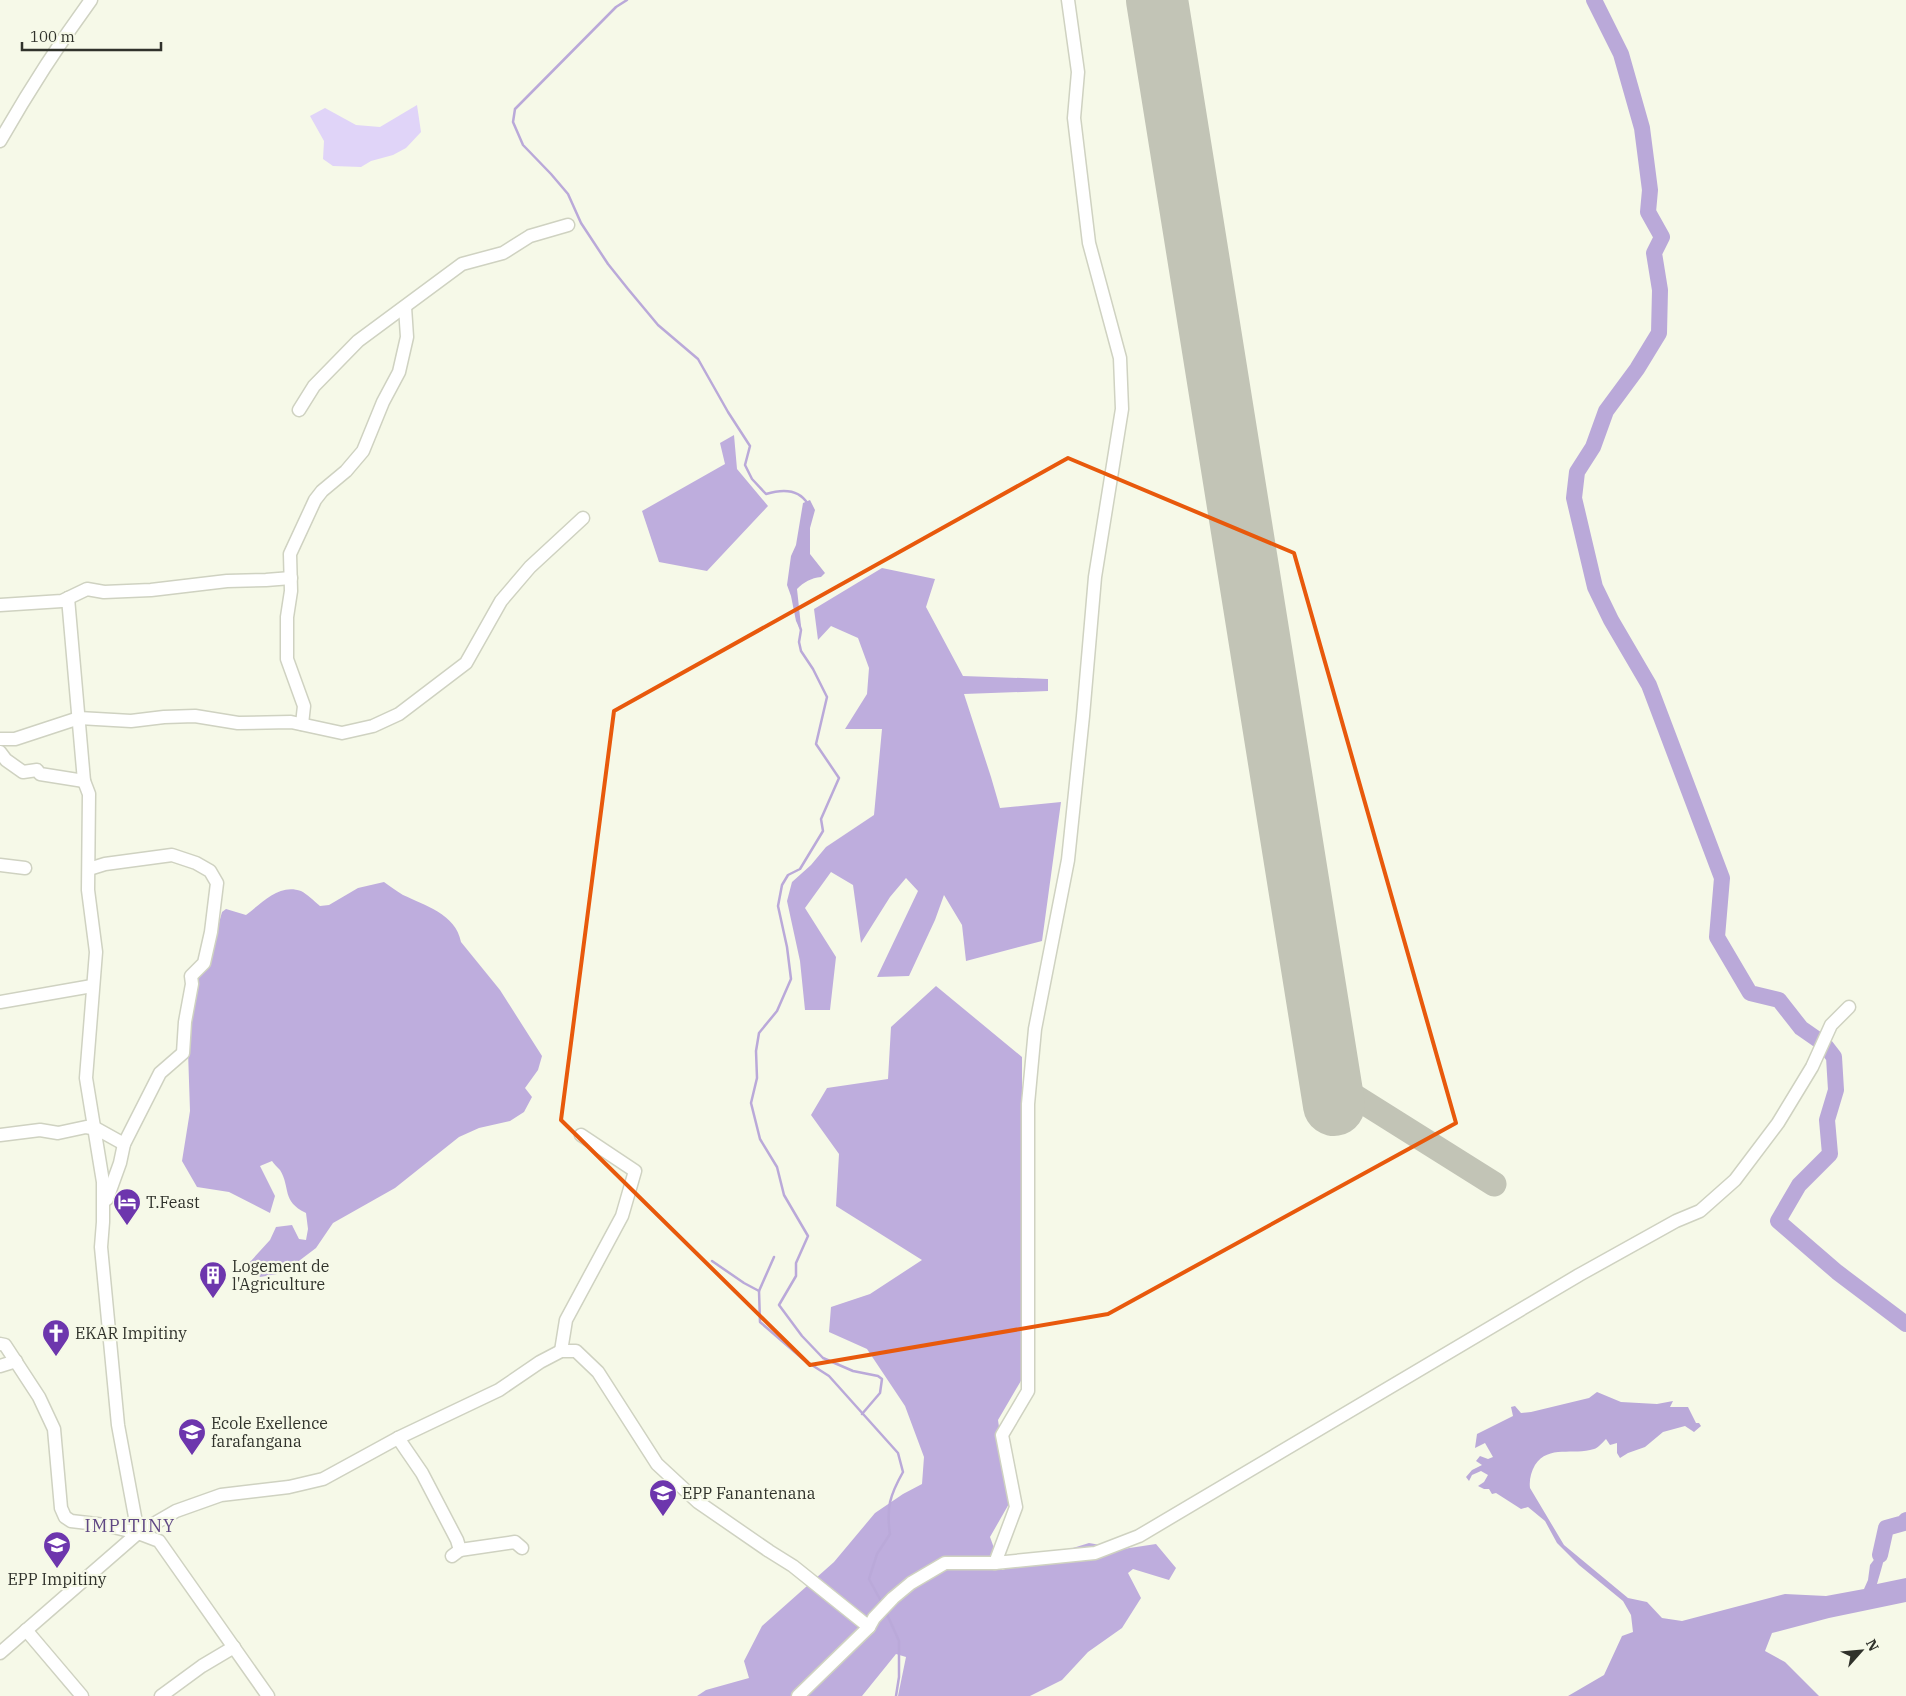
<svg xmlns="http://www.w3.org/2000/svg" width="1906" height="1696" font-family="'IBM Plex Serif',serif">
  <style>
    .green { fill: #e0d4f8 }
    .forest { fill: #beaddd }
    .water { fill: #baa9d9 }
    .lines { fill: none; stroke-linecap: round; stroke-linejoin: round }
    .stream { stroke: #baa9d9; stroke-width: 2.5 }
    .river { stroke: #baa9d9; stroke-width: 16 }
    .taxiway { stroke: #c2c4b6; stroke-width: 25 }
    .runway { stroke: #c2c4b6; stroke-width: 62 }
    .minor-casing { stroke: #cfd2c1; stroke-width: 15 }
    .minor { stroke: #fff; stroke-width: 12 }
    .marked { fill: none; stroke: #e8590c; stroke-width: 4; stroke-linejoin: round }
    .labels { text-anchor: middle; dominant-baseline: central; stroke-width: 4.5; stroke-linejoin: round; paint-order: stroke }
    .poi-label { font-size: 16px; fill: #30322b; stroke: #f6f9e8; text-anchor: start }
    .neighbourhood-label { font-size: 18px; letter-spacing: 1px; fill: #5f4784; stroke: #f6f9e8 }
  </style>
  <rect width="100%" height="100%" fill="#f6f9e8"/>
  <!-- green -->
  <polygon class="green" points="417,105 421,132 406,148 393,155 371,161 361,167 333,166 323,159 324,141 310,116 325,108 356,125 380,127"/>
  <!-- forest -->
  <g class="forest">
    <polygon points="734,435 737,469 768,506 707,571 659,562 642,511 725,464 720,443"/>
    <polygon points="882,568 935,579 926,607 963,676 1048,679 1048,691 964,694 991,777 1000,808 1061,802 1042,941 966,961 962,925 944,895 935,920 909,976 877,977 918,891 906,878 890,897 861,943 853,885 831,872 805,908 836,957 830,1010 805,1010 800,961 787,901 792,882 811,865 826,847 874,815 882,729 845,729 867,694 869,668 858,638 831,626 818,640 814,609"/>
    <path d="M384 882C390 886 396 891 403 895 424 905 456 914 461 942L500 990 542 1056 538 1070 525 1088 532 1097 524 1112 510 1121 479 1128 459 1137 395 1188 333 1223 316 1248 283 1273 260 1277 250 1262 270 1240 276 1227 292 1225 299 1239 306 1240 308 1229 306 1213C281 1201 291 1188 280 1170 277 1167 274 1164 272 1161L260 1166 275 1196 270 1213 229 1192 197 1187 182 1161 190 1111 188 1051 195 994V978L207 966 222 912 226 909 246 915C262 903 279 883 301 891 307 894 314 901 320 906L329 905 358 888Z"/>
    <polygon points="936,986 1022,1057 1022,1379 998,1420 1010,1502 990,1537 1002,1570 1089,1543 1123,1549 1156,1544 1176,1568 1169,1580 1133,1569 1128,1573 1141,1598 1122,1628 1088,1652 1062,1680 1030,1696 898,1696 906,1657 896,1654 862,1696 697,1696 706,1690 749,1678 744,1661 762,1626 834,1562 875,1513 903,1494 922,1484 924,1457 905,1406 867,1349 829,1332 831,1307 870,1294 922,1260 836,1206 839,1154 811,1115 827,1088 888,1079 891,1027"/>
  </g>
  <!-- water -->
  <g class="water">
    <path d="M810 500 815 510 810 528V554L825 573 821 577C811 578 804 582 797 589L801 626 799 627 796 621 791 596 787 585 791 556 796 545 803 503Z"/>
    <path d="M1597 1392 1621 1402 1657 1404 1673 1401 1670 1407H1688L1696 1423H1699L1701 1426 1694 1432 1685 1426 1663 1432 1645 1447 1628 1453 1620 1458 1617 1453V1443L1610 1445 1606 1439C1603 1442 1598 1448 1594 1449 1573 1456 1549 1444 1535 1465 1531 1472 1529 1480 1530 1488L1564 1545 1628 1598 1647 1602 1662 1618 1682 1621 1785 1594 1826 1596 1864 1589 1868 1580 1870 1565 1876 1557 1879 1540 1878 1534 1883 1529C1891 1544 1881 1569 1877 1584L1906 1578V1602L1829 1618 1772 1633 1765 1651 1785 1662 1819 1696H1568L1604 1675 1622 1636 1633 1632 1631 1615 1623 1601 1579 1565 1557 1543 1545 1521 1528 1507 1521 1509 1496 1493 1492 1494 1489 1489H1484L1478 1486 1484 1482 1488 1475 1481 1471 1472 1475 1469 1481 1466 1477 1472 1470 1482 1465 1476 1461 1480 1456 1488 1459 1493 1457 1485 1443 1475 1448 1477 1434 1513 1416 1511 1407 1515 1406 1521 1413 1531 1412 1589 1398Z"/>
  </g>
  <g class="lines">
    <!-- stream -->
    <g class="stream">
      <path d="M627 0 616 7 515 109 513 122 523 145 551 174 568 194 581 223 608 264 628 289 658 325 698 359 728 412 750 446 745 465 752 479 766 494C782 489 799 489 808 504"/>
      <polyline points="799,624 801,630 799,642 801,651 813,669 827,697 816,744 839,778 821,819 823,831 800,869 788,875 782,885 778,906 787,947 791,979 777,1011 759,1033 756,1051 757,1078 751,1103 760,1139 777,1167 784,1195 808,1236 796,1263 796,1276 779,1305 802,1336 823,1358 853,1371 878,1376 882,1379 880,1393 862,1414"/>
      <path d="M774 1257 759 1291 760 1322 804 1360 829 1376 898 1453 903 1472C890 1495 886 1508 890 1534L877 1554 869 1579 882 1603"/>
      <polyline points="712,1261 744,1283 759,1291"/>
      <polyline points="886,1612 899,1641 899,1677 896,1696"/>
    </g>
    <!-- river -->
    <g class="river">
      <polyline points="1594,0 1621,54 1642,128 1650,190 1648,212 1662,237 1654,253 1660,290 1659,333 1637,369 1606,411 1593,447 1577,472 1574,498 1595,587 1611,620 1649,685 1722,878 1717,937 1750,993 1779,1000 1801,1028 1824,1044 1834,1057 1836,1090 1827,1120 1830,1154 1799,1185 1778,1221 1837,1272 1906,1324"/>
      <polyline points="1880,1555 1886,1528 1904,1523 1906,1520"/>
    </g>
    <!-- taxiway -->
    <polyline class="taxiway" points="1330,1081 1494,1184"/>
    <!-- runway -->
    <polyline class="runway" points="1157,0 1334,1105"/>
    <!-- minor casing -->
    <g class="minor-casing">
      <g id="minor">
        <path d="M0 141C28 92 58 45 91 0"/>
        <polyline points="299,410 314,386 358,341 462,264 503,253 530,236 568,225"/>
        <polyline points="68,598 84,781 89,794 88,890 96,952 86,1078 103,1182 103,1222 101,1247 118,1425 138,1533"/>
        <polyline points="0,605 62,601 87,589 104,592 151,590 227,581 266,580 291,578"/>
        <polyline points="302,724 304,706 287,659 287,617 291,591 290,554 315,500 322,491 346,471 363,451 383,402 399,372 407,337 405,307"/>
        <polyline points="0,739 15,739 79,718 131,721 164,717 195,716 238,723 291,722 342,733 373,726 399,714 466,663 501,601 530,567 583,518"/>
        <polyline points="0,752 6,760 23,772 37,770 40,774 84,781"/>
        <polyline points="0,865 25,868"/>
        <polyline points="89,869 105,864 172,855 196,863 210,871 217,883 211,932 204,963 191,976 192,984 185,1022 183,1053 160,1073 124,1144 120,1163 107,1199"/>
        <polyline points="0,1002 92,986"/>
        <polyline points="0,1135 40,1130 58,1133 86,1127 97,1129 124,1144"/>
        <polyline points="0,1344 5,1345 39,1397 54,1429 61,1508 65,1517 71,1521 105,1525 138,1533 159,1541 268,1696"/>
        <polyline points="561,1351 566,1320 622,1216 635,1171 581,1135"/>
        <polyline points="0,1366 16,1361"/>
        <polyline points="398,1438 422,1473 457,1540 460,1550 452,1556"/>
        <polyline points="460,1550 515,1542 522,1548"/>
        <polyline points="995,1563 1016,1507 1002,1435 1028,1391 1028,1104 1035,1029 1068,860 1083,716 1095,577 1122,409 1120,358 1089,243 1074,118 1078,72 1068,0"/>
        <polyline points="26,1630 82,1696"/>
        <polyline points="0,1653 138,1533 176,1511 221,1495 289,1487 323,1479 398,1438 499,1390 540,1362 561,1351 576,1351 598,1372 657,1464 698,1502 769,1551 793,1566 869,1627"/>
        <polyline points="161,1696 202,1666 234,1647"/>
        <polyline points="798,1696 869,1627 874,1618 893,1598 911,1583 945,1563 995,1563 1095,1553 1139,1536 1579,1275 1676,1221 1700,1211 1735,1180 1778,1123 1812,1067 1831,1025 1849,1007"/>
      </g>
    </g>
    <!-- minor -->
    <use href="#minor" class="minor"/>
  </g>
  <!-- marked area -->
  <path class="marked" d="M1068 458 1294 553 1456 1123 1108 1314 810 1365 561 1120 614 711Z"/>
  <!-- icons -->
  <defs>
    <g id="hotel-pin" transform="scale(1.4375)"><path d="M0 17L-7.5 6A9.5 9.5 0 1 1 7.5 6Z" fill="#6d36ad" stroke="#f6f9e8"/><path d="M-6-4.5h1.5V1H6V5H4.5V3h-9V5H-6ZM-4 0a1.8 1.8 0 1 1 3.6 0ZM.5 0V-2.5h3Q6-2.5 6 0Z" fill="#fff"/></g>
    <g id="building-pin" transform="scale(1.4375)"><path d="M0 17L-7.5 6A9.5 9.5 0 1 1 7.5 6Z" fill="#6d36ad" stroke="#f6f9e8"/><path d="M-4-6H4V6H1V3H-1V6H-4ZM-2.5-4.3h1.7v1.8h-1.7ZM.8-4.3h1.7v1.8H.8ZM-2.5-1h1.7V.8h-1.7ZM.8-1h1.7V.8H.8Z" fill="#fff"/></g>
    <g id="church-pin" transform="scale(1.4375)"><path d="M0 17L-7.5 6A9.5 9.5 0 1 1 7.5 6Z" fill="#6d36ad" stroke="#f6f9e8"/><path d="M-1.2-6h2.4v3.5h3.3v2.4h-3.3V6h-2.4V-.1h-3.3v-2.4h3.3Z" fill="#fff"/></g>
    <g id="school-pin" transform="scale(1.4375)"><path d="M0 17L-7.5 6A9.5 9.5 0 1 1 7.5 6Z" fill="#6d36ad" stroke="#f6f9e8"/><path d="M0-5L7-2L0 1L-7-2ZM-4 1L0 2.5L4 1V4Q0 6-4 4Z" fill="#fff"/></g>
  </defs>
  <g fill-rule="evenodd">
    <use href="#hotel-pin" x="127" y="1202"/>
    <use href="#building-pin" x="213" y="1275"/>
    <use href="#church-pin" x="56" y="1333"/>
    <use href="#school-pin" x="192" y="1432"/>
    <use href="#school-pin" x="663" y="1493"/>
    <use href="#school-pin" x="57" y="1545"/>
  </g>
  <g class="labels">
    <!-- poi labels -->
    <g class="poi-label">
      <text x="146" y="1202">T.Feast</text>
      <text x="232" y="1266">Logement de<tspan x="232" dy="18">l'Agriculture</tspan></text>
      <text x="75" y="1333">EKAR Impitiny</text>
      <text x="211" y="1423">Ecole Exellence<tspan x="211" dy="18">farafangana</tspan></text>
      <text x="682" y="1493">EPP Fanantenana</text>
      <text x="57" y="1579" text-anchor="middle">EPP Impitiny</text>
    </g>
    <!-- neighbourhood labels -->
    <g class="neighbourhood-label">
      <text x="130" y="1525">IMPITINY</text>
    </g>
  </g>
  <!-- north arrow -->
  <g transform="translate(1861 1651) rotate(63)" stroke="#f6f9e8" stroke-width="4" paint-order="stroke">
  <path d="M0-4L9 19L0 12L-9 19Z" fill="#30322b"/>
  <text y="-8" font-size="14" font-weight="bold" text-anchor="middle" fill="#30322b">N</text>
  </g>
  <!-- scale -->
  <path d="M22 42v8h139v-8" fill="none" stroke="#30322b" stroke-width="2.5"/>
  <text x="30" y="42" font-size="15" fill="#30322b" stroke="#f6f9e8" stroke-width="4" paint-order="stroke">100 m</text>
</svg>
